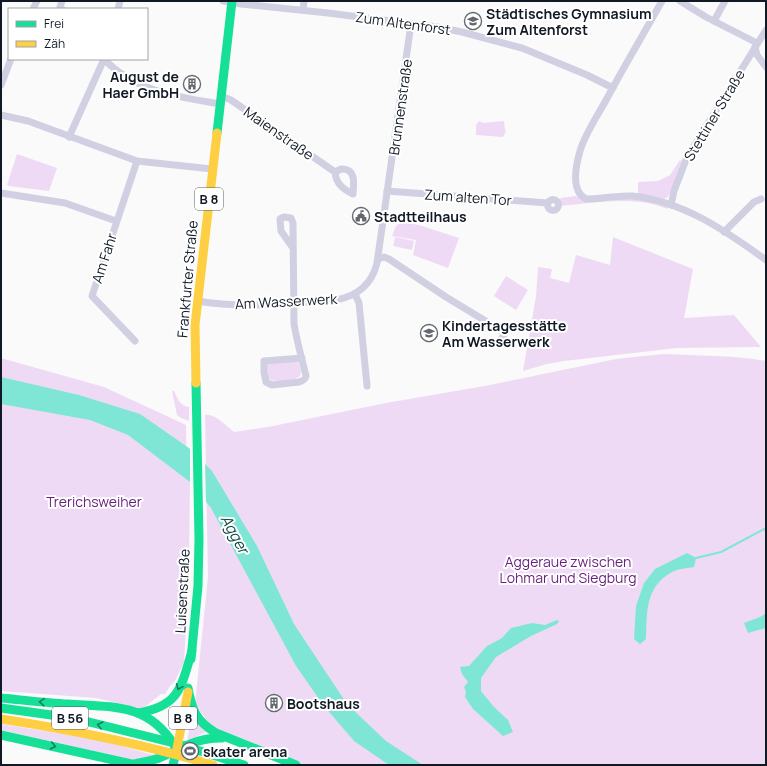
<svg xmlns="http://www.w3.org/2000/svg" width="767" height="766" font-family="Manrope,sans-serif">
  <style>
    .green { fill: #efdaf6 }
    .water { fill: #7fe6d5 }
    .pier { fill: #fafafa }
    .lines { fill: none; stroke-linecap: round; stroke-linejoin: round }
    .stream { stroke: #7fe6d5; stroke-width: 2 }
    .street { stroke: #d0d0e2; stroke-width: 7 }
    .fast { stroke: #16e098; stroke-width: 9 }
    .slow { stroke: #ffcf43; stroke-width: 9 }
    .oneway { stroke: #147d5e }
    .labels { text-anchor: middle; dominant-baseline: central; stroke-width: 4; stroke-linejoin: round; paint-order: stroke }
    .shield { fill: #fff; stroke: #585f66; stroke-width: 1 }
    .shield-label { font-size: 13px; font-weight: bold; fill: #111a24 }
    .poi-label { font-size: 14px; font-weight: bold; fill: #111a24; stroke: #fff; text-anchor: start }
    .street-label { font-size: 14px; fill: #111a24; stroke: #fff }
    .park-label { font-size: 14px; fill: #681e7c; stroke: #fff }
    .water-label { font-size: 15px; font-style: italic; fill: #04483e; stroke: #fff }
  </style>
  <rect width="100%" height="100%" fill="#fafafa"/>
  <!-- green -->
  <g class="green">
    <polygon points="479,121 483,123 504,121 505,130 506,131 503,137 476,135 476,125"/>
    <polygon points="17,154 57,168 49,191 9,186 7,185"/>
    <path d="M680 160 682 161C677 171 673 191 667 198L663 199 638 194V182L658 181 670 175Z"/>
    <path d="M576 196 586 201 609 199H635L668 206 667 209C638 195 592 203 560 206L559 201 561 198Z"/>
    <polygon points="401,222 419,225 459,238 448,268 413,255 416,240 392,236 396,226"/>
    <polygon points="395,237 414,241 412,250 393,246"/>
    <polygon points="613,237 693,269 684,318 734,315 761,347 677,348 564,361 547,364 523,371 536,296 538,267 552,269 550,278 569,283 576,255 610,265"/>
    <polygon points="506,276 528,290 516,310 494,296"/>
    <path d="M663 354C698 356 732 355 766 361V765H296L217 734 195 704 208 577 205 415C215 413 226 426 234 432L268 427 386 403 490 385 616 359Z"/>
    <polygon points="1,358 104,387 186,425 187,479 190,482 189,555 187,560 186,593 188,595 184,662 175,681 170,686 165,694 161,694 142,709 96,698 1,691"/>
    <path d="M283 362H297L299 363 301 371 300 376C293 382 275 384 268 378L267 364Z"/>
    <path d="M172 391H174C178 398 179 406 189 407V421L181 418 177 415Z"/>
    <polygon points="192,718 208,731 187,741 191,720"/>
    <polygon points="1,724 100,740 157,756 138,761 1,730"/>
  </g>
  <!-- water -->
  <g class="water">
    <polygon points="1,377 79,395 140,414 189,448 212,471 257,546 294,624 347,704 386,741 423,765 389,765 354,741 324,706 296,666 211,508 190,482 128,435 90,420 1,404"/>
    <path d="M687 553 696 558 694 567C687 568 678 569 672 572 645 587 647 612 646 639L640 644 634 639 636 606 644 583 655 569Z"/>
    <polygon points="766,613 766,628 748,633 744,623 760,617"/>
    <polygon points="557,620 559,621 557,624 531,636 496,657 481,678 481,691 494,707 508,720 513,732 503,736 473,709 465,697 466,692 464,687 468,682 462,674 460,667 469,666 487,646 502,638 511,628 532,623 545,625"/>
  </g>
  <!-- pier -->
  <polygon class="pier" points="190,446 205,461 206,504 190,485"/>
  <g class="lines">
    <!-- stream -->
    <polyline class="stream" points="696,558 721,552 766,528"/>
    <!-- street -->
    <g class="street">
      <polyline points="223,1 241,4 328,13 437,27 462,32 522,48 587,75 613,88"/>
      <path d="M662 1C643 35 623 68 605 102 596 118 585 134 580 151 576 165 570 191 586 199 601 199 616 195 632 196 683 201 726 231 766 260"/>
      <polyline points="680,1 706,17 757,43"/>
      <polyline points="33,9 37,1"/>
      <polyline points="62,9 60,7 62,1"/>
      <polyline points="118,9 120,1"/>
      <polyline points="303,10 304,1"/>
      <polyline points="714,21 725,1"/>
      <polyline points="755,47 757,55 766,67"/>
      <path d="M104 59C134 91 178 97 220 104"/>
      <polyline points="1,85 11,59"/>
      <polyline points="221,96 231,100 335,172"/>
      <polyline points="1,115 28,121 137,161 212,169"/>
      <polyline points="69,137 104,59"/>
      <path d="M341 169C356 168 354 183 353 194 343 189 336 184 335 172Z"/>
      <polyline points="387,191 548,203"/>
      <polyline points="1,193 65,203 116,221"/>
      <circle cx="553" cy="205" r="5.5"/>
      <polyline points="671,205 674,191 687,157 766,30"/>
      <polyline points="724,232 754,202 761,199"/>
      <path d="M293 248 281 231 280 219 284 217 291 218 293 223 294 324C297 342 302 359 306 376 305 380 303 381 299 382L272 385 266 382 264 372V361L302 358"/>
      <polyline points="378,259 384,257 389,259 446,297 502,331 504,335 499,342"/>
      <polyline points="355,294 359,303 367,386"/>
      <path d="M197 301C244 309 290 303 336 300 357 296 372 284 377 263L411 24"/>
      <polyline points="135,341 92,296 137,161"/>
    </g>
    <!-- fast -->
    <g class="fast">
      <polyline points="217,133 232,1"/>
      <polyline points="191,659 198,586 199,539 196,383"/>
      <path d="M188 688C192 710 196 721 216 733L296 765"/>
      <path d="M1 698C23 700 46 703 68 704 112 707 148 703 174 745"/>
      <polyline points="1,708 73,718 178,744 244,765"/>
      <path d="M138 713C180 706 181 687 192 651"/>
      <polyline points="1,735 136,765"/>
      <path d="M134 764C142 762 151 761 159 758 180 749 198 737 222 738"/>
      <polyline points="173,765 177,748"/>
    </g>
    <!-- slow -->
    <g class="slow">
      <polyline points="196,383 195,325 217,133"/>
      <path d="M1 719C73 730 143 744 213 765"/>
      <polyline points="177,748 188,692"/>
    </g>
  </g>
  <!-- one-way arrows -->
  <defs><path id="oneway-chevron" d="M-2-3.5L2.5 0L-2 3.5" fill="none" stroke-width="1.6" stroke-linecap="round" stroke-linejoin="round"/></defs>
  <g class="oneway">
    <use href="#oneway-chevron" transform="translate(179 687) rotate(114)"/>
    <use href="#oneway-chevron" transform="translate(42 702) rotate(-176)"/>
    <use href="#oneway-chevron" transform="translate(100 725) rotate(-166)"/>
    <use href="#oneway-chevron" transform="translate(53 746) rotate(12)"/>
  </g>
  <!-- icons -->
  <defs>
    <g id="school-ring" transform="scale(0.9)"><circle r="9.5" fill="#fff" stroke="#63686f" stroke-width="1.5"/><path d="M0-5L7-2L0 1L-7-2ZM-4 1L0 2.5L4 1V4Q0 6-4 4Z" fill="#63686f"/></g>
    <g id="building-ring" transform="scale(0.9)"><circle r="9.5" fill="#fff" stroke="#63686f" stroke-width="1.5"/><path d="M-4-6H4V6H1V3H-1V6H-4ZM-2.5-4.3h1.7v1.8h-1.7ZM.8-4.3h1.7v1.8H.8ZM-2.5-1h1.7V.8h-1.7ZM.8-1h1.7V.8H.8Z" fill="#63686f"/></g>
    <g id="civic-ring" transform="scale(0.9)"><circle r="9.5" fill="#fff" stroke="#63686f" stroke-width="1.5"/><path d="M-.6-6.5H3V-4.5H.6V-3L4-1V1h2V6H-6V1h2V-1L-.6-3ZM-1.2 2.5V6h2.4V2.5Z" fill="#63686f"/></g>
    <g id="stadium-ring" transform="scale(0.9)"><circle r="9.5" fill="#fff" stroke="#63686f" stroke-width="1.5"/><path d="M0-5a6.5 5 0 1 0 0 10a6.5 5 0 1 0 0-10ZM-3.5-1.8h7v3.6h-7Z" fill="#63686f"/></g>
  </defs>
  <g fill-rule="evenodd">
    <use href="#school-ring" x="473" y="21"/>
    <use href="#building-ring" x="192" y="84"/>
    <use href="#civic-ring" x="361" y="216"/>
    <use href="#school-ring" x="429" y="333"/>
    <use href="#building-ring" x="274" y="703"/>
    <use href="#stadium-ring" x="190" y="751"/>
  </g>
  <g class="labels">
    <!-- shield labels -->
    <g class="shield">
      <rect x="195" y="188" width="28" height="22" rx="3"/>
      <rect x="52" y="707" width="36" height="22" rx="3"/>
      <rect x="169" y="707" width="28" height="22" rx="3"/>
    </g>
    <g class="shield-label">
      <text x="209" y="199">B 8</text>
      <text x="70" y="718">B 56</text>
      <text x="183" y="718">B 8</text>
    </g>
    <!-- poi labels -->
    <g class="poi-label">
      <text x="486" y="13">Städtisches Gymnasium<tspan x="486" dy="16">Zum Altenforst</tspan></text>
      <text x="179" y="76" text-anchor="end">August de<tspan x="179" dy="16">Haer GmbH</tspan></text>
      <text x="374" y="216">Stadtteilhaus</text>
      <text x="442" y="325">Kindertagesstätte<tspan x="442" dy="16">Am Wasserwerk</tspan></text>
      <text x="287" y="703">Bootshaus</text>
      <text x="203" y="751">skater arena</text>
    </g>
    <!-- street labels -->
    <g class="street-label">
      <text transform="translate(403 23) rotate(8)">Zum Altenforst</text>
      <text transform="translate(400 107) rotate(-82)">Brunnenstraße</text>
      <text transform="translate(714 115) rotate(-59)">Stettiner Straße</text>
      <text transform="translate(279 133) rotate(35)">Maienstraße</text>
      <text transform="translate(468 197) rotate(4)">Zum alten Tor</text>
      <text transform="translate(104 258) rotate(-72)">Am Fahr</text>
      <text transform="translate(187 279) rotate(-85)">Frankfurter Straße</text>
      <text transform="translate(286 301) rotate(-3)">Am Wasserwerk</text>
      <text transform="translate(182 591) rotate(-87)">Luisenstraße</text>
    </g>
    <!-- park labels -->
    <g class="park-label">
      <text x="94" y="501">Trerichsweiher</text>
      <text x="568" y="561">Aggeraue zwischen<tspan x="568" dy="16">Lohmar und Siegburg</tspan></text>
    </g>
    <!-- water labels -->
    <g class="water-label">
      <text transform="translate(235 534) rotate(61)">Agger</text>
    </g>
  </g>
  <!-- border -->
  <rect width="767" height="766" fill="none" stroke="#111a24" stroke-width="4"/>
  <!-- legend -->
  <rect x="8" y="8" width="140" height="52" fill="#ffffff" stroke="#a0a3a7"/>
  <rect x="16" y="21" width="20" height="6" fill="#16e098" stroke="#a0a3a7"/>
  <text x="44" y="28" font-size="12" fill="#111a24">Frei</text>
  <rect x="16" y="41" width="20" height="6" fill="#ffcf43" stroke="#a0a3a7"/>
  <text x="44" y="48" font-size="12" fill="#111a24">Zäh</text>
</svg>
